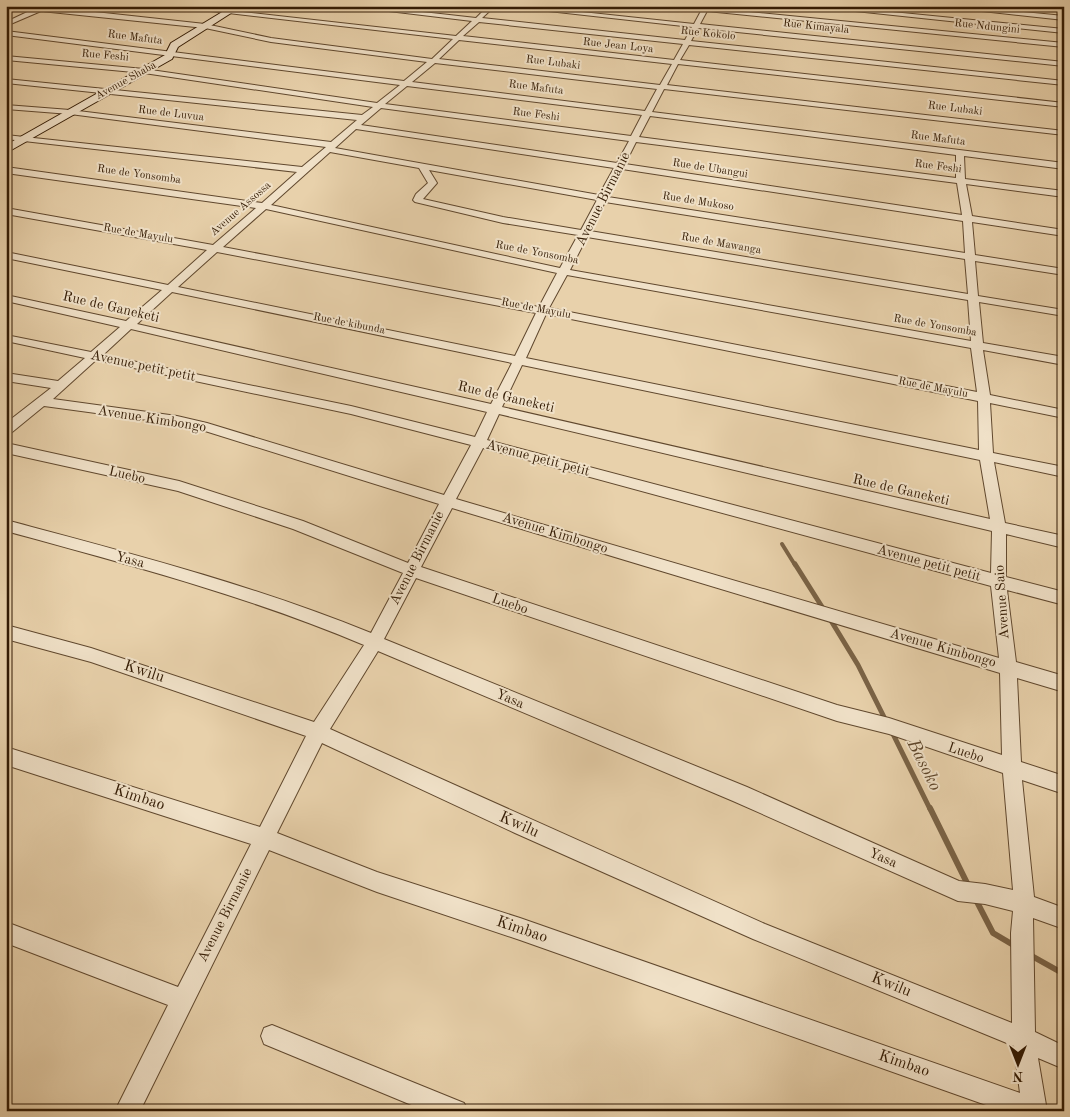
<svg xmlns="http://www.w3.org/2000/svg" width="1070" height="1117" font-family="'Old Standard TT',serif">
  <style>
    .lines { fill: none; stroke-linecap: round; stroke-linejoin: round }
    .stream-far2 { stroke: #7a6346; stroke-width: 4 }
    .stream-far1 { stroke: #7a6346; stroke-width: 5 }
    .stream { stroke: #7a6346; stroke-width: 6 }
    .street-casing { stroke: #60482e; stroke-width: 2 }
    .secondary-casing { stroke: #331b04; stroke-width: 2 }
    .street { fill: #f0e1c8; fill-rule: evenodd }
    .secondary { fill: #f0e1c8; fill-rule: evenodd }
    .labels { text-anchor: middle; dominant-baseline: central; stroke-width: 4; stroke-linejoin: round; paint-order: stroke }
    .far-street-label { font-size: 11px; fill: #331b04; stroke: #f0e1c8 }
    .street-label { font-size: 14px; fill: #331b04; stroke: #f0e1c8 }
    .near-street-label { font-size: 16px; fill: #331b04; stroke: #f0e1c8 }
    .near-water-label { font-size: 18px; font-style: italic; fill: #5d452a; stroke: #f0e1c8 }
  </style>
  <rect width="100%" height="100%" fill="#e8d1ab"/>
  <filter id="stains"><feTurbulence type="fractalNoise" baseFrequency=".004" numOctaves="4"/><feColorMatrix values="0 0 0 0 .2 0 0 0 0 .09 0 0 0 0 .02 0 0 0 .5 -.17"/></filter>
  <radialGradient id="worn" r=".72"><stop offset=".6" stop-color="#630" stop-opacity="0"/><stop offset="1" stop-color="#630" stop-opacity=".3"/></radialGradient>
  <g class="lines">
    <!-- stream-far2 -->
    <polyline class="stream-far2" points="782,544 795,565"/>
    <!-- stream-far1 -->
    <g class="stream-far1">
      <polyline points="795,564 824,610"/>
      <polyline points="830,619 858,665 886,721"/>
      <polyline points="891,730 930,809"/>
    </g>
    <!-- stream -->
    <g class="stream">
      <polyline points="930,808 969,887"/>
      <polyline points="975,898 993,933 1015,946"/>
      <polyline points="1030,955 1064,974"/>
    </g>
    <!-- street casing -->
    <g class="street-casing">
      <g id="street">
        <path d="M40 6 205 24 271 38 432 59 453 39 168 6H190L456 36 472 21 347 6H369L476 18 488 6H495L482 18 685 40 692 27 503 6H526L694 24 701 11 667 6H710L709 8 1064 43V47L707 11 700 24 1064 62V66L698 28 691 41 1064 81V85L689 45 680 60 1064 103V107L678 64 667 85 1064 131V135L664 89 652 112 1064 163V169L964 156 965 179 1064 191V197L966 184 972 216 1064 230V236L972 222 975 255 1064 269V275L975 261 978 296 1064 310V316L979 302 983 343 1064 357V365L983 350 990 395 1064 410V418L990 403 993 453 1064 467V477L994 462 1005 523 1064 536V548L1006 534V577L1064 592V605L1007 590 1016 662 1064 676V692L1017 678 1021 762 1064 776V794L1022 780 1034 897 1064 908V929L1033 918 1035 1032 1064 1046V1069L1038 1058 1047 1111H1003L520 940 377 892 269 850 140 1111H115L168 1005 6 943V922L178 987 251 844 6 765V747L260 827 306 736 91 662 6 639V625L91 648 314 722 364 645C248 596 126 564 6 531V520C129 553 253 585 371 633L403 573 293 529 178 491 6 453V443L179 481 303 521 408 563 439 504 205 431 177 424 44 406 11 433 6 434V423L51 388 6 381V373L58 381 85 358 6 341V335L91 352 120 327 6 301V295L126 321 162 290 6 258V252L168 285 207 250 6 214V208L213 245 256 208 6 173V167L262 203 297 172 6 139V135L302 167 326 147 70 114 6 109V105L70 110 331 142 357 120 6 83V79L362 115 373 107 144 73 6 60V56L144 69 377 103 400 85 6 35V31L404 81 427 62 271 42 205 28 41 11 6 26V22ZM479 22 683 44 674 60 463 36ZM459 40 672 64 660 85 439 59ZM435 63 657 89 645 111 412 82ZM407 86 642 115 631 136 385 104ZM381 108 629 141 617 163 361 125ZM650 116 956 155V178L639 137ZM356 129 614 168 599 195 335 148ZM636 142 957 183 962 215 625 164ZM330 152 419 168 428 183 416 194 413 200 415 202 503 223 578 235 560 268 271 205ZM622 169 963 221 965 253 608 197ZM429 170 597 200 581 230 503 217 423 199 437 183ZM605 202 965 259 968 294 590 231ZM266 209 557 273 539 307 223 247ZM587 237 968 300 971 341 570 270ZM217 252 536 313 515 356 178 287ZM567 275 971 348 977 392 549 308ZM172 292 512 363 491 404 137 324ZM546 314 978 401 979 450 526 358ZM131 329 487 412 475 437 351 406 103 355ZM96 360 351 414 471 445 444 495 207 423 177 416 53 399ZM522 365 980 460 990 519 502 407ZM499 414 992 531 991 573 487 440ZM483 448 991 586 999 658 456 499ZM452 508 1000 673 1002 755 889 718 837 705 421 567ZM416 578 837 721 889 734 1003 773 1013 890 985 884 959 881 747 787 384 639ZM378 651 733 801 958 901 985 904 1013 911 1011 933 1012 1023 765 924 330 729ZM322 743 515 833 753 939 1014 1046 1020 1093 520 918 377 872 277 833Z"/>
        <polygon points="808,6 832,6 1064,29 1064,33"/>
        <polygon points="937,6 961,6 1064,16 1064,20"/>
        <polygon points="272,1025 464,1103 468,1111 426,1111 264,1044 261,1036 264,1028"/>
      </g>
    </g>
    <!-- secondary casing -->
    <g class="secondary-casing">
      <polygon id="secondary" points="232,6 242,6 178,47 172,59 6,153 6,145 165,55 171,43"/>
    </g>
    <!-- street -->
    <use href="#street" class="street"/>
    <!-- secondary -->
    <use href="#secondary" class="secondary"/>
  </g>
  <g class="labels">
    <!-- far-street labels -->
    <g class="far-street-label">
      <text transform="translate(816 27) rotate(6)">Rue Kimayala</text>
      <text transform="translate(987 27) rotate(6)">Rue Ndungini</text>
      <text transform="translate(708 34) rotate(6)">Rue Kokolo</text>
      <text transform="translate(135 38) rotate(7)">Rue Mafuta</text>
      <text transform="translate(618 46) rotate(6)">Rue Jean Loya</text>
      <text transform="translate(105 56) rotate(5)">Rue Feshi</text>
      <text transform="translate(553 63) rotate(7)">Rue Lubaki</text>
      <text transform="translate(126 81) rotate(-29)">Avenue Shaba</text>
      <text transform="translate(536 88) rotate(7)">Rue Mafuta</text>
      <text transform="translate(955 109) rotate(7)">Rue Lubaki</text>
      <text transform="translate(171 114) rotate(7)">Rue de Luvua</text>
      <text transform="translate(536 115) rotate(7)">Rue Feshi</text>
      <text transform="translate(938 139) rotate(7)">Rue Mafuta</text>
      <text transform="translate(938 167) rotate(7)">Rue Feshi</text>
      <text transform="translate(710 169) rotate(9)">Rue de Ubangui</text>
      <text transform="translate(139 175) rotate(8)">Rue de Yonsomba</text>
      <text transform="translate(698 202) rotate(9)">Rue de Mukoso</text>
      <text transform="translate(241 209) rotate(-41)">Avenue Assossa</text>
      <text transform="translate(138 234) rotate(10)">Rue de Mayulu</text>
      <text transform="translate(721 244) rotate(10)">Rue de Mawanga</text>
      <text transform="translate(537 253) rotate(11)">Rue de Yonsomba</text>
      <text transform="translate(536 309) rotate(11)">Rue de Mayulu</text>
      <text transform="translate(349 324) rotate(11)">Rue de kibunda</text>
      <text transform="translate(935 326) rotate(10)">Rue de Yonsomba</text>
      <text transform="translate(933 388) rotate(11)">Rue de Mayulu</text>
    </g>
    <!-- street labels -->
    <g class="street-label">
      <text transform="translate(603 199) rotate(-63)">Avenue Birmanie</text>
      <text transform="translate(111 307) rotate(13)">Rue de Ganeketi</text>
      <text transform="translate(143 366) rotate(12)">Avenue petit petit</text>
      <text transform="translate(506 397) rotate(13)">Rue de Ganeketi</text>
      <text transform="translate(152 419) rotate(9)">Avenue Kimbongo</text>
      <text transform="translate(538 458) rotate(15)">Avenue petit petit</text>
      <text transform="translate(127 475) rotate(13)">Luebo</text>
      <text transform="translate(901 490) rotate(13)">Rue de Ganeketi</text>
      <text transform="translate(555 533) rotate(17)">Avenue Kimbongo</text>
      <text transform="translate(417 558) rotate(-63)">Avenue Birmanie</text>
      <text transform="translate(130 560) rotate(15)">Yasa</text>
      <text transform="translate(929 563) rotate(15)">Avenue petit petit</text>
      <text transform="translate(1002 602) rotate(-94)">Avenue Saio</text>
      <text transform="translate(510 604) rotate(19)">Luebo</text>
      <text transform="translate(943 648) rotate(16)">Avenue Kimbongo</text>
      <text transform="translate(510 699) rotate(23)">Yasa</text>
      <text transform="translate(966 753) rotate(19)">Luebo</text>
      <text transform="translate(883 858) rotate(24)">Yasa</text>
      <text transform="translate(225 915) rotate(-63)">Avenue Birmanie</text>
    </g>
    <!-- near-street labels -->
    <g class="near-street-label">
      <text transform="translate(144 672) rotate(18)">Kwilu</text>
      <text transform="translate(139 798) rotate(18)">Kimbao</text>
      <text transform="translate(519 825) rotate(24)">Kwilu</text>
      <text transform="translate(522 930) rotate(19)">Kimbao</text>
      <text transform="translate(891 985) rotate(22)">Kwilu</text>
      <text transform="translate(904 1064) rotate(19)">Kimbao</text>
    </g>
    <!-- near-water labels -->
    <g class="near-water-label">
      <text transform="translate(924 765) rotate(63)">Basoko</text>
    </g>
  </g>
  <!-- margin -->
  <rect width="1070" height="1117" fill="none" stroke="#e8d1ab" stroke-width="25"/>
  <rect x="8" y="8" width="1055" height="1102" fill="none" stroke="#331b04" stroke-width="2.5"/>
  <rect x="12" y="12" width="1045" height="1092" fill="none" stroke="#331b04"/>
  <!-- north arrow -->
  <g transform="translate(1018 1064) rotate(180)" stroke="#f0e1c8" stroke-width="4" paint-order="stroke">
  <path d="M0-4L9 19L0 12L-9 19Z" fill="#331b04"/>
  <text y="-8" font-size="14" font-weight="bold" text-anchor="middle" fill="#331b04">N</text>
  </g>
  <rect width="100%" height="100%" filter="url(#stains)"/>
  <rect width="100%" height="100%" fill="url(#worn)"/>
</svg>
